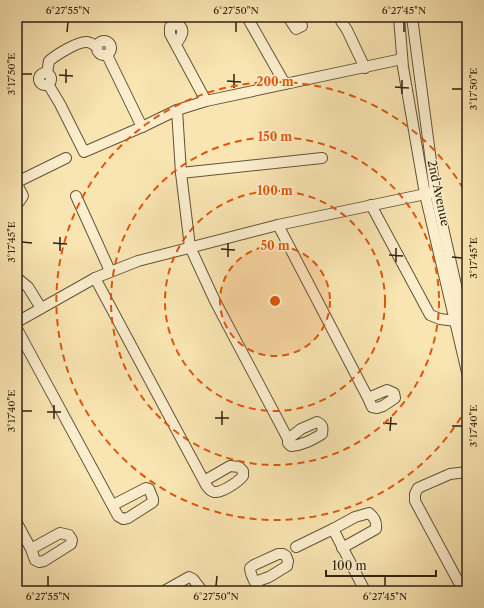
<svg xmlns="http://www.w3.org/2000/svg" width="484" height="608" font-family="'Libre Caslon Text',serif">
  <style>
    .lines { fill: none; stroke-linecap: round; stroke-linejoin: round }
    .minor-casing { stroke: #625339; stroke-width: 12 }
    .minor { stroke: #fbeecd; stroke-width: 10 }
    .ticks { fill: none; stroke: #2f2211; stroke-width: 1.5 }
    .ring { fill: none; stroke: #df560c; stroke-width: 2; stroke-dasharray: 7 5 }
    .labels { text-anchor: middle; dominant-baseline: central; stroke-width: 3; stroke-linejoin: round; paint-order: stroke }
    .street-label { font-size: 12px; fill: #2f2211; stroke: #fbeecd }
    .centre { fill: #df560c; stroke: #fbeecd; stroke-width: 2 }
    .ring-label { font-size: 12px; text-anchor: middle; font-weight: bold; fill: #df560c; stroke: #fbeecd; stroke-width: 3; stroke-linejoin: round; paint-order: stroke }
    .neatline { fill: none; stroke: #2f2211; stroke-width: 1.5 }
    .ticks-label { font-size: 10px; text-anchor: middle; fill: #2f2211 }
  </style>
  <rect width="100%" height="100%" fill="#f9e5b2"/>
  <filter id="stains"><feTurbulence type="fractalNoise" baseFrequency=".005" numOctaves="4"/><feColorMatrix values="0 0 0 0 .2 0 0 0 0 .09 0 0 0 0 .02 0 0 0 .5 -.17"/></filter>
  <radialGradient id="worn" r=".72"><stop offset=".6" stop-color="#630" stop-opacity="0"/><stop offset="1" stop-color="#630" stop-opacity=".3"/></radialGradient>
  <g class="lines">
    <!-- minor casing -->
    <g class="minor-casing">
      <g id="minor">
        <polyline points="247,17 285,84"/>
        <polyline points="288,17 296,29 302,26 298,17"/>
        <polyline points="399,17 403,67 425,194 467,372"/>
        <polyline points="412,17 435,192 467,334"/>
        <polyline points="341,21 347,30 365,68"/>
        <circle cx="104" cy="48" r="7"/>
        <path d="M176 44C181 37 187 30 177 24L170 27V34L206 101"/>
        <polyline points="107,55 142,127"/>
        <path d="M47 73 49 61C56 55 78 41 87 42 90 42 94 45 96 46"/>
        <circle cx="45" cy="79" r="6"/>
        <polyline points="48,84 60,104 84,152 142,127 177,110 206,101 402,59"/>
        <path d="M177 110 181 173 190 247 215 301 288 439V443L291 446C303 445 312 440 322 434 323 427 323 425 317 422L301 429 288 439"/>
        <polyline points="181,173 322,158"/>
        <polyline points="17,182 66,158"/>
        <polyline points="17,184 23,196 19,202 17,202"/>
        <polyline points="76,196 110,271"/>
        <polyline points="371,205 430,315 440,319 456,321"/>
        <polyline points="278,225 368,398 372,407 377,408 383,406 395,398 394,393 387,390 368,398"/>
        <polyline points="17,278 28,287 41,308"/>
        <path d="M95 278 206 485C208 488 210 491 214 492 222 493 238 482 243 476V471L239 467 230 466 204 481"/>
        <polyline points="17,322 95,278 138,261 278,225 435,192"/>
        <polyline points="17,329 118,516 123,519 128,518 153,502 153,499 149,489 146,488 113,505"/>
        <polyline points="467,472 450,474 418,488 415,494 415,501 458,581 467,590"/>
        <polyline points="17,523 31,549 35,560 39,562 44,561 71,544 72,540 69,535 60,533 31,549"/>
        <polyline points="296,547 333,529"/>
        <path d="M342 548 376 529C377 521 374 517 369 513L355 517 333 529 365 591"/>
        <path d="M255 582 269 577 287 566 288 561 286 556 283 554H278L254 565 250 568C250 576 256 584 260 591"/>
        <polyline points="164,591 189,577 193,579 200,588 199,591"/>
      </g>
    </g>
    <!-- minor -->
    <use href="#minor" class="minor"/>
  </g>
  <!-- ticks -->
  <path class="ticks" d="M67 32 68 22M236 32V22M404 32V22M22 74H32M59 75 73 76M227 81 241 82M66 83V69M395 87 409 88M234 88V74M452 89H462M402 94V80M22 242 32 243M53 243 67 244M221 249 235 250M60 251V237M389 255 403 256M228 257V243M452 257 462 258M396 262V248M22 411H32M47 412H61M215 418H229M54 419V405M383 423 397 424M222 425V411M452 426H462M390 431 391 417M48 586V576M216 586 217 576M385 586V576"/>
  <!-- distance rings -->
  <circle cx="275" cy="301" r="55" fill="#df560c" fill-opacity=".12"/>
  <g class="ring">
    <circle cx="275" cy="301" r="55"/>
    <circle cx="275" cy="301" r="110"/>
    <circle cx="275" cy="301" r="164"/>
    <path d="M467 407A219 219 0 1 1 467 195"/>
  </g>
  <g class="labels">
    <!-- street labels -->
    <g class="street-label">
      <text transform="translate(439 193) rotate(78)">2nd Avenue</text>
    </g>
  </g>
  <circle cx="275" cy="301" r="6" class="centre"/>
  <g class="ring-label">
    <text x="275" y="86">200 m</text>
    <text x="275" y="141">150 m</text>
    <text x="275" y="195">100 m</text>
    <text x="275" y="250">50 m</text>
  </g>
  <!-- margin -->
  <rect width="484" height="608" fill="none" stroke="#f9e5b2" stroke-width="44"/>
  <!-- scale -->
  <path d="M326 570v6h110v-6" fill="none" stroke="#2f2211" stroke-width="2"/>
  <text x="332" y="570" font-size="12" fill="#2f2211" stroke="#fbeecd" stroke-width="3" paint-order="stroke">100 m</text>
  <rect x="22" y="22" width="440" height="564" class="neatline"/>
  <g class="ticks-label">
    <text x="68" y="14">6°27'55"N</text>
    <text x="236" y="14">6°27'50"N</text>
    <text x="404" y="14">6°27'45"N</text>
    <text transform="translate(11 74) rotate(-90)" y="4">3°17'50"E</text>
    <text transform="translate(473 89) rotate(-90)" y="4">3°17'50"E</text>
    <text transform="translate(11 242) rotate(-90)" y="4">3°17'45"E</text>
    <text transform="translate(473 258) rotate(-90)" y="4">3°17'45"E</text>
    <text transform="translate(11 411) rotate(-90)" y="4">3°17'40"E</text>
    <text transform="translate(473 426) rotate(-90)" y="4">3°17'40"E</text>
    <text x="48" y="600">6°27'55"N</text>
    <text x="216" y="600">6°27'50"N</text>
    <text x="385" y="600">6°27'45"N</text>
  </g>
  <rect width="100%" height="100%" filter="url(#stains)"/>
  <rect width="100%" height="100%" fill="url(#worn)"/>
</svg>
